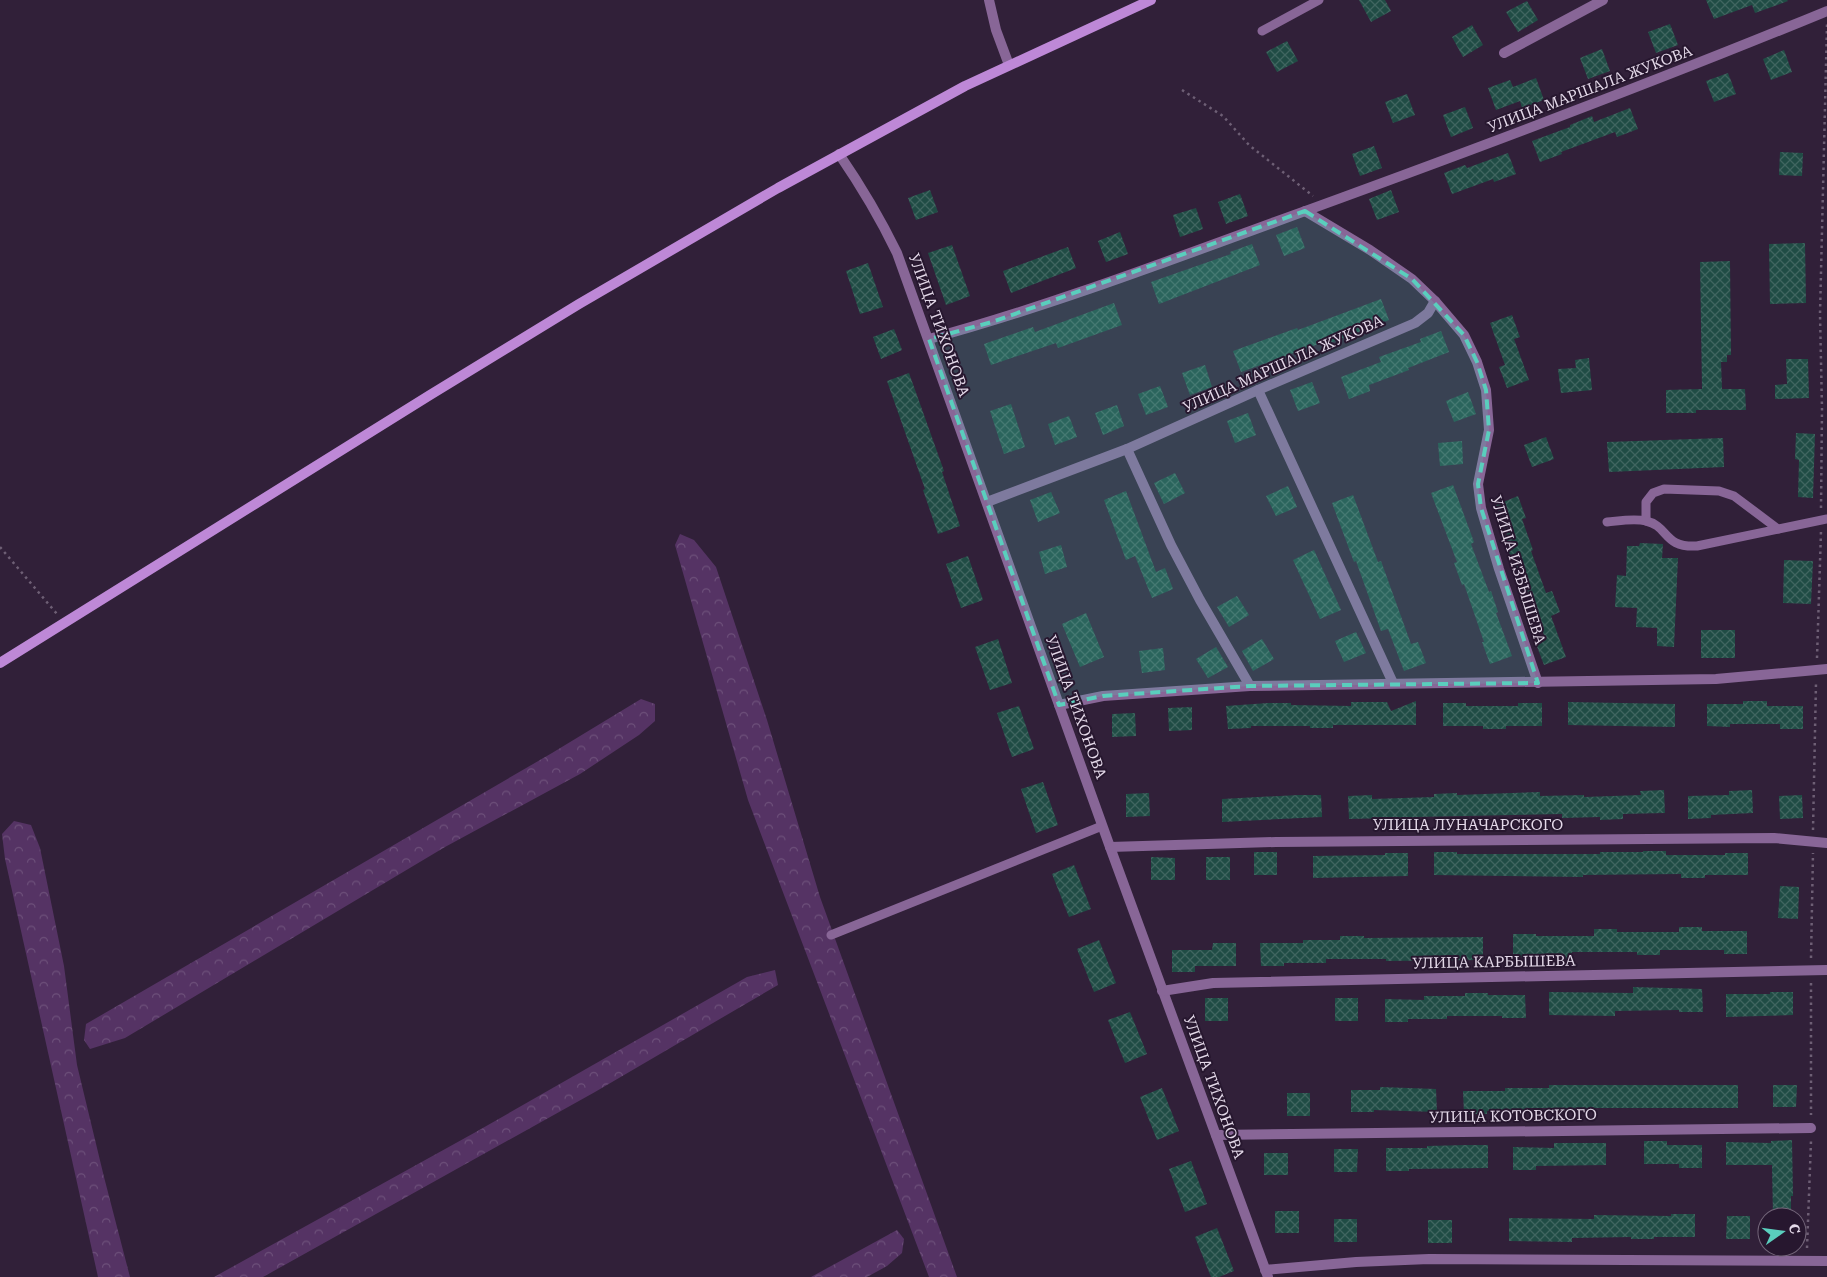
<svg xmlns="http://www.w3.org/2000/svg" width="1827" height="1277" font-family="'Roboto Serif',serif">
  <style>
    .forest { fill: url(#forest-crowns) }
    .building { fill: url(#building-cross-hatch) }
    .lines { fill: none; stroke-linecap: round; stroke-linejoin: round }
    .path { stroke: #6e5f75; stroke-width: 2.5; stroke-dasharray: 2.5 4; stroke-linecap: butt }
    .service { stroke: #886697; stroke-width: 9 }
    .minor { stroke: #886697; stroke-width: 10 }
    .secondary { stroke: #be88d7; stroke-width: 10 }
    .marked { fill: #5acebd; fill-opacity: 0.2; stroke: #5acebd; stroke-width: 4; stroke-dasharray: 10 6; stroke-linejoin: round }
    .labels { text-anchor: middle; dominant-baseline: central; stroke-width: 4; stroke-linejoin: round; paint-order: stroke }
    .street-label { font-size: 15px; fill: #e4d9e9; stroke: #27172f }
  </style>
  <defs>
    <pattern id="forest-crowns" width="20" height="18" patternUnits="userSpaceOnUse" patternTransform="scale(1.25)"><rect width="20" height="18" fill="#553364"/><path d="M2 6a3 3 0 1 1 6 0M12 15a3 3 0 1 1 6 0" fill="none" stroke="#6d507a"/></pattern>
    <pattern id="building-cross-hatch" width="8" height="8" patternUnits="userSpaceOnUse" patternTransform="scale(1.25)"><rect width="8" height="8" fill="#204c45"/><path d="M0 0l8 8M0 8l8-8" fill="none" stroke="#406560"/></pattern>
  </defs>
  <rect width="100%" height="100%" fill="#312039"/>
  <!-- forest -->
  <g class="forest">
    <polygon points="680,534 694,540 716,567 767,720 820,897 957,1277 929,1277 748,800 675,545"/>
    <polygon points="641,699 655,704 655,721 639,735 580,774 445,847 125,1038 90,1049 84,1040 86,1024 552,753"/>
    <polygon points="14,821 31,825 40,848 64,966 77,1065 104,1177 130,1277 98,1277 5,859 2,834"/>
    <polygon points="775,970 778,985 595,1092 263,1277 214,1277 474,1133 747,977"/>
    <polygon points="897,1230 904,1239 902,1253 887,1266 867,1277 811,1277"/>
  </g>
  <!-- building -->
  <g class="building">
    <polygon points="1359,0 1385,0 1391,11 1371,22"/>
    <polygon points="1706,0 1787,0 1788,1 1755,13 1752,5 1714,19"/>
    <polygon points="1527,1 1538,20 1518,32 1506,12"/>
    <polygon points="1670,24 1678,45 1656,53 1648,32"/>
    <polygon points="1472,25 1483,45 1463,57 1452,37"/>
    <polygon points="1287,41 1298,61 1277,72 1266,52"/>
    <polygon points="1602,49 1610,71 1588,79 1580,58"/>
    <polygon points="1784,50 1792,72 1771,80 1763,59"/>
    <polygon points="1728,73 1736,94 1714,102 1706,81"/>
    <polygon points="1536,78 1544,100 1522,108 1520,101 1496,110 1488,88 1510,80 1513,87"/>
    <polygon points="1407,94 1415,115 1393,123 1385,102"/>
    <polygon points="1465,107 1473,128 1451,137 1443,115"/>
    <polygon points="1630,108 1638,129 1617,137 1615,132 1561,152 1562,154 1540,162 1532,141 1570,127 1570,125 1592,116 1594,122"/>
    <polygon points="1374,146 1382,168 1360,176 1352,154"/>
    <polygon points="1780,152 1803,153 1802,176 1779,175"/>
    <polygon points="1508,153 1516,174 1494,182 1493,179 1452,194 1444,173 1465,165 1467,168"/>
    <polygon points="930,190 938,212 916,220 908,198"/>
    <polygon points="1391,190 1399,212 1377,220 1369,199"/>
    <polygon points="1240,194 1248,216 1226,224 1218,202"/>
    <polygon points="1196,208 1203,229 1180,237 1173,215"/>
    <polygon points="1297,227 1305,248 1284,256 1276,235"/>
    <polygon points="1120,232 1128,254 1106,262 1098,241"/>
    <polygon points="1805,243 1806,303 1770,304 1769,244"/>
    <polygon points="1252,244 1260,265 1159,304 1151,282 1231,254 1230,252"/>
    <polygon points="952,245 970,296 946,305 928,253"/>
    <polygon points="1068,247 1076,268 1011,293 1003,271"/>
    <polygon points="1730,261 1731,355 1727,355 1727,362 1721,362 1722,389 1745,389 1746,410 1696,410 1696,413 1666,413 1666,390 1702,389 1700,262"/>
    <polygon points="868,263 883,307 860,314 846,271"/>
    <polygon points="1381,299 1389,320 1325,345 1324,342 1241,372 1233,351 1297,328 1298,330"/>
    <polygon points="1114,303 1122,325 1058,348 1056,343 991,365 984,344 1033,327 1035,332"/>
    <polygon points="1512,315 1520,337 1514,339 1529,380 1507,388 1499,367 1505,365 1490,323"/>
    <polygon points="894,329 902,350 881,359 873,337"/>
    <polygon points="1441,331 1449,352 1408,368 1409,370 1369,385 1370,391 1349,399 1341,377 1381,362 1379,357 1421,342 1420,339"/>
    <polygon points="1589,358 1592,390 1561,393 1558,369 1576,368 1575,360"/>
    <polygon points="1786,359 1808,359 1809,398 1775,399 1775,385 1787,384"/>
    <polygon points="1205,365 1212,387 1190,395 1182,373"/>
    <polygon points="909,373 944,471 942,472 960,526 938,534 923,490 925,489 887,381"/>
    <polygon points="1312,382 1320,403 1298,411 1290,390"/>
    <polygon points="1160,386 1168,407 1146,415 1138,394"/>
    <polygon points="1468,392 1476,414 1454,422 1446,401"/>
    <polygon points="1011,404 1025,447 1004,454 990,411"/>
    <polygon points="1117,405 1124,426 1103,435 1095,413"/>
    <polygon points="1248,413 1256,435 1235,443 1227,421"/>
    <polygon points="1069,416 1077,437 1055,445 1048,424"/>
    <polygon points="1796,433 1815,434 1813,498 1798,497 1799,460 1795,459"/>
    <polygon points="1546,437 1554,459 1532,467 1524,445"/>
    <polygon points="1723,438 1724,467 1609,472 1607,442"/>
    <polygon points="1462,441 1463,464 1440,466 1438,443"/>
    <polygon points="1175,473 1185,493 1164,504 1154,483"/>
    <polygon points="1453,485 1474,542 1471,544 1489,592 1491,591 1498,612 1496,613 1512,656 1490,664 1482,642 1484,642 1464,584 1462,585 1454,563 1457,562 1431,493"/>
    <polygon points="1288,486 1297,507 1276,516 1266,496"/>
    <polygon points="1126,491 1156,572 1165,568 1173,589 1152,598 1135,556 1126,560 1104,500"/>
    <polygon points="1051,492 1060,513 1038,522 1030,500"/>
    <polygon points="1353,495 1378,562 1381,561 1411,644 1418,642 1426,663 1404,671 1388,629 1381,631 1356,561 1354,562 1332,503"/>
    <polygon points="1518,496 1526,518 1522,519 1533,550 1531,551 1546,593 1552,591 1560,612 1551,616 1566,657 1544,665 1536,644 1546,640 1526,588 1520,590 1512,569 1515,568 1503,536 1507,535 1496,505"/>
    <polygon points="1640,543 1663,544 1662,558 1678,558 1674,647 1657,646 1657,628 1636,627 1637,608 1615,607 1617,575 1626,576 1627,546 1639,546"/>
    <polygon points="1061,545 1067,567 1045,574 1039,552"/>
    <polygon points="1314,550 1341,610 1320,619 1293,560"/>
    <polygon points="968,556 983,600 961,608 946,564"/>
    <polygon points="1784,560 1813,561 1811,604 1783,603"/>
    <polygon points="1237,596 1249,615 1229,627 1217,607"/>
    <polygon points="1086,613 1104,657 1080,667 1062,624"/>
    <rect x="1701" y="630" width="34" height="28"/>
    <polygon points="1356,632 1366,653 1344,662 1335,641"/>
    <polygon points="998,639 1012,683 990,690 975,647"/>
    <polygon points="1262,639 1274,659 1253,671 1242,651"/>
    <polygon points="1216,647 1228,667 1208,678 1196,659"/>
    <polygon points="1163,648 1165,670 1142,673 1139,651"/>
    <polygon points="1416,701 1416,725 1333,725 1333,728 1310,728 1310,726 1251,726 1251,728 1228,729 1226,706 1268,703 1291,703 1291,705 1351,706 1351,702 1387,702 1391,711"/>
    <polygon points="1743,701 1767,701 1767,706 1803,706 1803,729 1780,729 1780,724 1730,724 1730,727 1707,726 1707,704 1743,704"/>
    <polygon points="1568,702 1675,704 1675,727 1568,725"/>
    <polygon points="1443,703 1466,703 1466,706 1518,706 1518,703 1542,703 1542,726 1506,726 1506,729 1483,729 1483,726 1443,726"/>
    <polygon points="1019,706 1034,749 1012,757 997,713"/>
    <polygon points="1192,707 1192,730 1169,731 1168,708"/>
    <polygon points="1135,713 1136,736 1112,737 1112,714"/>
    <polygon points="1043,782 1058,825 1036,833 1021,789"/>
    <polygon points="1664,790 1665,813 1623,814 1623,819 1600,820 1600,817 1562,818 1562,814 1415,817 1415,820 1392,821 1392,818 1349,819 1348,796 1372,795 1372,799 1434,797 1434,794 1457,793 1457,795 1540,792 1540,796 1584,795 1584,797 1641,795 1640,791"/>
    <polygon points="1752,790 1753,813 1711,815 1711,818 1688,819 1688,796 1729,795 1729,791"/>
    <polygon points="1149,793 1150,816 1126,817 1126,794"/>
    <polygon points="1298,795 1321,795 1322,817 1222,822 1222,799"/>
    <polygon points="1802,795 1803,818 1780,819 1779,796"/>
    <polygon points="1643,851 1666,851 1666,855 1725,855 1725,853 1748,853 1748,875 1705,875 1705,878 1681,878 1681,874 1583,875 1583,877 1434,875 1434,852 1457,852 1457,854 1600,854 1600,852 1643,852"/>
    <rect x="1254" y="852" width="23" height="23"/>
    <polygon points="1385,853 1408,853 1408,876 1313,878 1313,856 1385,855"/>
    <polygon points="1151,857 1175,858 1175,880 1151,880"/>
    <rect x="1206" y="857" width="24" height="23"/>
    <polygon points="1074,865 1091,909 1069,917 1052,874"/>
    <polygon points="1780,886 1799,887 1798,919 1778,918"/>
    <polygon points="1679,927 1702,927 1702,931 1747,931 1747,954 1724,954 1724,950 1660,950 1660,955 1637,955 1637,952 1572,952 1572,959 1513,957 1513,934 1536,934 1536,936 1594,936 1594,929 1617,929 1617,932 1679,932"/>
    <polygon points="1340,936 1364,936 1364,938 1483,937 1483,960 1386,961 1386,959 1326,959 1326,963 1284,963 1284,966 1261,966 1260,943 1303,943 1303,940 1340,940"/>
    <polygon points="1099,940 1116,983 1094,992 1077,949"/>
    <polygon points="1213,943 1236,943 1236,966 1195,966 1195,972 1172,972 1172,950 1212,950"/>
    <polygon points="1633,987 1702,989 1703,1012 1679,1012 1679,1010 1615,1011 1615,1016 1549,1015 1549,992 1633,993"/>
    <polygon points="1770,992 1793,992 1793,1015 1726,1017 1726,994 1770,994"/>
    <polygon points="1465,993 1488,993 1488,995 1525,995 1526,1018 1502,1018 1502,1016 1447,1016 1447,1019 1408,1019 1408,1022 1385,1022 1385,999 1424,1000 1424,996 1465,996"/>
    <rect x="1205" y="998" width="23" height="23"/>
    <rect x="1335" y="998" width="23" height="23"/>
    <polygon points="1130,1012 1147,1054 1125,1063 1108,1020"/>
    <polygon points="1549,1085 1738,1085 1738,1108 1528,1108 1529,1111 1487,1111 1487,1114 1464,1114 1463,1091 1505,1091 1505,1088 1549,1088"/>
    <polygon points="1773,1085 1797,1085 1796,1107 1773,1107"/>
    <polygon points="1380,1087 1436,1089 1437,1112 1374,1110 1374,1112 1351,1112 1351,1090 1380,1090"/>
    <polygon points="1162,1088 1179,1131 1157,1140 1140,1097"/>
    <rect x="1287" y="1093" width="23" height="23"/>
    <polygon points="1792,1140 1793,1196 1791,1196 1791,1217 1773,1217 1772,1165 1726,1165 1726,1142 1771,1143 1771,1141"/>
    <polygon points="1644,1141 1667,1141 1667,1145 1702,1145 1702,1168 1679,1168 1679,1164 1644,1164"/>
    <polygon points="1554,1143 1606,1143 1606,1165 1536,1166 1536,1170 1513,1170 1513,1147 1554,1148"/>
    <polygon points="1465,1145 1488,1145 1488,1168 1409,1169 1409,1171 1386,1171 1386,1148 1427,1148 1427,1146"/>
    <polygon points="1334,1149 1358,1149 1357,1172 1334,1172"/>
    <rect x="1264" y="1153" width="24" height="22"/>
    <polygon points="1191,1161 1207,1204 1185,1212 1169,1169"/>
    <rect x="1275" y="1211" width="24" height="22"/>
    <polygon points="1671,1214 1695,1214 1695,1237 1654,1237 1654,1239 1631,1239 1631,1237 1572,1238 1572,1242 1509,1241 1509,1218 1594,1219 1594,1215 1671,1216"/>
    <polygon points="1727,1216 1750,1216 1750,1239 1726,1239"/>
    <rect x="1334" y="1219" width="23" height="23"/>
    <rect x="1428" y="1220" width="24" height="23"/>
    <polygon points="1217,1228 1234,1271 1219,1277 1211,1277 1195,1237"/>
  </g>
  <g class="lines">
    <!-- path -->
    <g class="path">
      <polyline points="1182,90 1223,116 1249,145 1313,196"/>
      <polyline points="1821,508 1822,409 1820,314 1827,24"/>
      <polyline points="0,547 57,614"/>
      <polyline points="1817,658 1821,531"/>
      <polyline points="1813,830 1816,683"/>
      <polyline points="1811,958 1813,853"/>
      <polyline points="1811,983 1811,1115"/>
      <polyline points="1807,1248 1811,1141"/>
    </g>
    <!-- service -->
    <g class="service">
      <polyline points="1262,31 1319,0"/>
      <polyline points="1646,521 1646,502 1653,493 1664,489 1719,491 1734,496 1778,529"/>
      <path d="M1607 522C1619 521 1634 518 1646 521 1669 526 1663 548 1697 546L1827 519"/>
      <polyline points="831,935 1102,826"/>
    </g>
    <!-- minor -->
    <g class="minor">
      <polyline points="989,0 996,30 1009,65"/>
      <polyline points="1504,53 1603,0"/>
      <path d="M839 154C861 186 880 218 897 253L1110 847 1268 1277"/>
      <polyline points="1305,211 1370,250 1412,279 1435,301 1464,335 1477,362 1486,390 1489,430 1478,484 1481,508 1499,569 1538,683"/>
      <path d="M929 339C1046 307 1160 264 1275 222 1460 155 1645 86 1827 11"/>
      <polyline points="1258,390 1393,683"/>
      <polyline points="1127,449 1171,545 1200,600 1250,686"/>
      <polyline points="987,502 1127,449 1258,390 1415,323 1428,313 1435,301"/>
      <polyline points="1059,705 1103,696 1250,686 1716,679 1827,669"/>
      <polyline points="1110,847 1276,842 1774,838 1827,843"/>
      <polyline points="1162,991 1213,983 1827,970"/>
      <polyline points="1216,1135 1811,1128"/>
      <polyline points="1265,1270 1356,1262 1429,1259 1827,1261"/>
    </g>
    <!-- secondary -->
    <polyline class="secondary" points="0,663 430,395 579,304 778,188 965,86 1151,0"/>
  </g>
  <!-- marked area -->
  <path class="marked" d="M1305 211 1412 279 1464 335 1477 362 1486 390 1489 430 1478 484 1481 508 1538 683 1250 686 1103 696 1059 705 929 339 992 322Z"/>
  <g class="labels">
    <!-- street labels -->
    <g class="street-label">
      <text transform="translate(1590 89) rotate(-21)">УЛИЦА МАРШАЛА ЖУКОВА</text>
      <text transform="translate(939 325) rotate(70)">УЛИЦА ТИХОНОВА</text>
      <text transform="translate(1283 364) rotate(-24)">УЛИЦА МАРШАЛА ЖУКОВА</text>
      <text transform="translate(1518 570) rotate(73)">УЛИЦА ИЗБЫШЕВА</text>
      <text transform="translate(1076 707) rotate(70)">УЛИЦА ТИХОНОВА</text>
      <text x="1468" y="825">УЛИЦА ЛУНАЧАРСКОГО</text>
      <text transform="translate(1494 962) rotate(-1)">УЛИЦА КАРБЫШЕВА</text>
      <text transform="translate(1214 1087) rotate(70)">УЛИЦА ТИХОНОВА</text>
      <text transform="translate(1513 1116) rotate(-1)">УЛИЦА КОТОВСКОГО</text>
    </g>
  </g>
  <!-- north arrow -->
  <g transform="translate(1782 1232) rotate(76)"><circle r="24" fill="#27172f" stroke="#736579"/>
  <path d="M0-4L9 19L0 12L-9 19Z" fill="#5acebd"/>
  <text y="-8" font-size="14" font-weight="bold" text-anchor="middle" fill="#e4d9e9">С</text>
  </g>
</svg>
